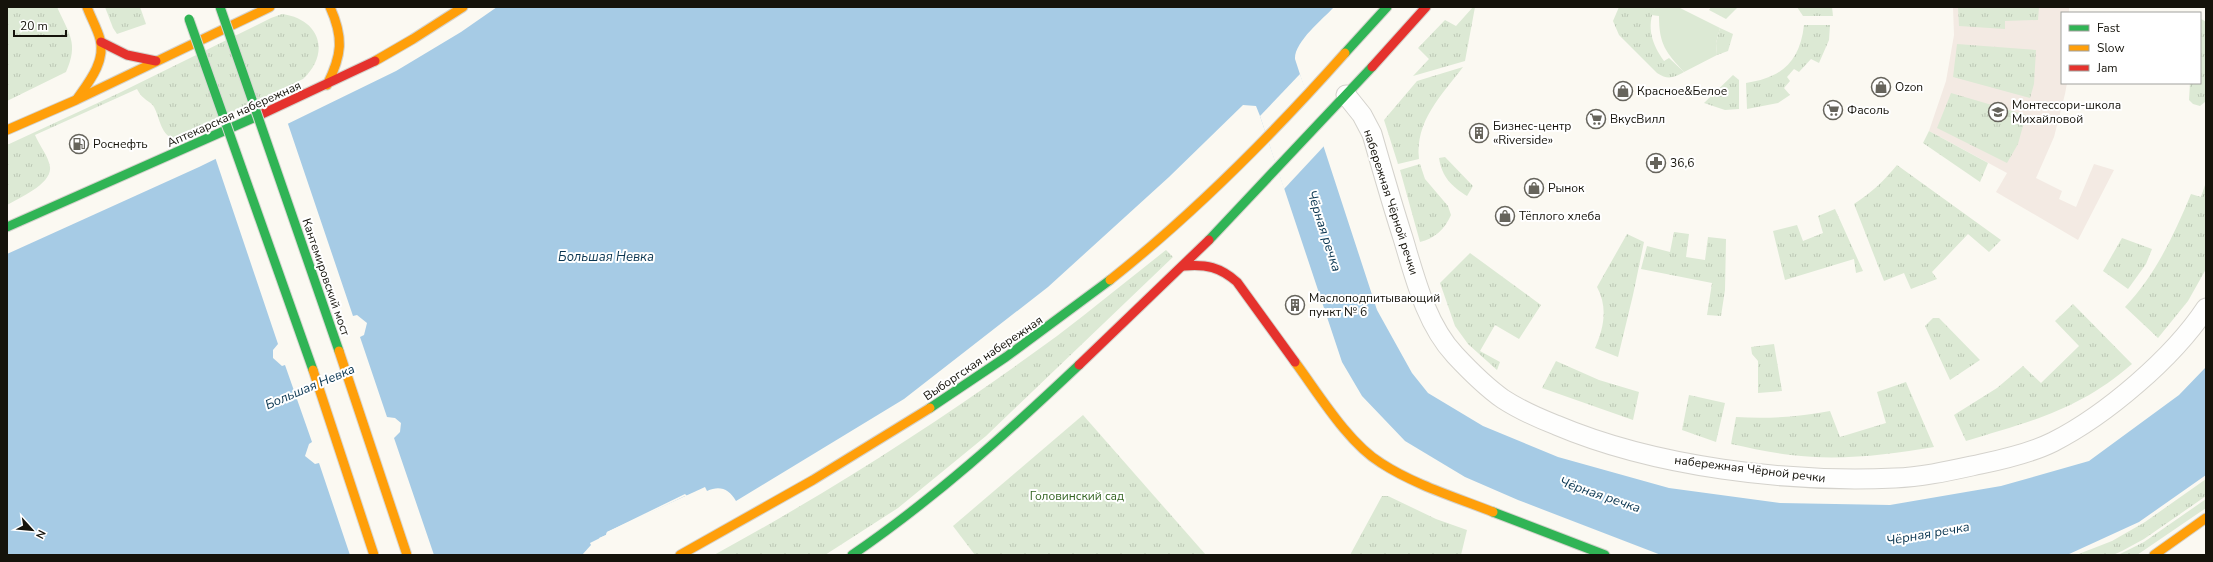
<svg xmlns="http://www.w3.org/2000/svg" width="2213" height="562" font-family="'Nunito Sans',sans-serif">
  <style>
    .education { fill: #f3eae3 }
    .grass { fill: url(#grass-tufts) }
    .garden { fill: #dce9d4 }
    .water { fill: #a6cbe5 }
    .pier { fill: #fbf9f2 }
    .lines { fill: none; stroke-linecap: round; stroke-linejoin: round }
    .street-casing { stroke: #d4d2cc; stroke-width: 21 }
    .fast-casing { stroke: #d4d2cc; stroke-width: 11 }
    .slow-casing { stroke: #d4d2cc; stroke-width: 11 }
    .jam-casing { stroke: #d4d2cc; stroke-width: 11 }
    .street { stroke: #fefefd; stroke-width: 19 }
    .fast { stroke: #30b455; stroke-width: 9 }
    .slow { stroke: #ff9f0a; stroke-width: 9 }
    .jam { stroke: #e5322d; stroke-width: 9 }
    .fast-bridge-casing { stroke: #d8d7d3; stroke-width: 11; stroke-linecap: butt }
    .slow-bridge-casing { stroke: #d8d7d3; stroke-width: 11; stroke-linecap: butt }
    .fast-bridge { stroke: #30b455; stroke-width: 9 }
    .slow-bridge { stroke: #ff9f0a; stroke-width: 9 }
    .labels { text-anchor: middle; dominant-baseline: central; stroke-width: 4; stroke-linejoin: round; paint-order: stroke }
    .poi-label { font-size: 12px; fill: #15130b; stroke: #fff; text-anchor: start }
    .street-label { font-size: 12px; fill: #15130b; stroke: #fff }
    .park-label { font-size: 12px; fill: #346423; stroke: #fff }
    .water-label { font-size: 13px; font-style: italic; fill: #093550; stroke: #fff }
  </style>
  <defs>
    <pattern id="grass-tufts" width="24" height="20" patternUnits="userSpaceOnUse"><rect width="24" height="20" fill="#dce9d4"/><path d="M3 7l-1-3M5 7V3M7 7l1-3M15 17l-1-3M17 17v-4M19 17l1-3" fill="none" stroke="#bcc7b5"/></pattern>
  </defs>
  <rect width="100%" height="100%" fill="#fbf9f2"/>
  <!-- education -->
  <polygon class="education" points="1953,7 2069,7 2069,13 2062,13 2062,83 2067,83 2065,94 2054,137 2036,178 2062,191 2059,199 2076,207 2094,164 2114,170 2078,240 1996,192 2007,173 1929,131 1946,81 1954,35"/>
  <!-- grass -->
  <g class="grass">
    <path d="M7 7H57C69 34 79 43 66 72L7 101Z"/>
    <polygon points="105,7 140,7 146,24 117,34 113,28"/>
    <polygon points="1473,7 1475,7 1465,61 1413,76 1429,59 1418,48 1445,20 1456,26"/>
    <path d="M1619 7H1655C1646 27 1652 44 1664 61L1669 58 1684 72C1673 78 1668 80 1657 73L1619 35 1613 21Z"/>
    <polygon points="1797,7 1832,7 1833,16 1803,16"/>
    <polygon points="1958,7 2039,7 2038,20 2005,21 2005,29 1959,26"/>
    <path d="M282 14C320 19 331 53 303 79L176 139C161 137 160 118 154 107 150 100 143 101 137 89L35 135C39 145 49 157 50 167 52 184 19 198 7 205V145L117 94 271 18Z"/>
    <polygon points="2200,18 2206,22 2206,99 2205,102 2200,106 2193,104 2189,100 2190,83 2200,83"/>
    <path d="M1804 25H1830L1829 40 1819 63 1811 59 1799 72 1794 69 1787 77 1790 81 1784 88 1790 95 1778 103 1747 109 1746 83C1781 78 1800 62 1804 25Z"/>
    <polygon points="1720,28 1733,34 1728,51 1717,55 1716,43"/>
    <polygon points="1957,44 2036,50 2034,84 2030,98 1953,77"/>
    <path d="M1463 67C1441 96 1415 121 1419 159L1398 164 1384 120 1417 81Z"/>
    <polygon points="1733,75 1739,80 1739,109 1725,110 1704,103"/>
    <polygon points="1951,93 2026,115 2018,144 2007,163 1937,128"/>
    <polygon points="1929,131 1988,163 1980,182 1923,143"/>
    <path d="M1445 157 1473 186 1467 196C1451 186 1442 177 1439 158Z"/>
    <path d="M1420 164 1425 179 1448 206 1451 215C1445 229 1434 239 1420 242L1400 170Z"/>
    <path d="M1897 165 2001 240 1989 252 1968 234 1932 272 1937 279 1911 289 1904 273 1884 281 1854 204C1871 193 1884 181 1897 165Z"/>
    <path d="M2206 182V269L2188 301 2158 338 2125 307C2156 274 2174 235 2191 194L2201 197Z"/>
    <polygon points="1835,209 1863,271 1856,273 1854,259 1785,280 1773,231 1797,225 1803,241 1823,233 1818,216"/>
    <polygon points="1674,232 1689,234 1686,257 1705,260 1708,237 1726,239 1725,290 1721,316 1707,315 1712,283 1641,269 1647,246 1670,252"/>
    <path d="M1627 234 1644 242 1633 295 1618 357 1595 348C1604 328 1608 307 1597 287Z"/>
    <polygon points="2122,238 2152,249 2146,264 2128,289 2103,271"/>
    <path d="M1166 250 1173 257 986 436 898 508 825 555H714C833 490 948 416 1057 336 1094 308 1130 278 1166 250Z"/>
    <polygon points="1470,253 1541,305 1519,339 1495,325 1480,351 1500,362 1497,370 1468,344 1455,326 1440,283"/>
    <path d="M2073 304 2132 364C2079 410 2032 421 1966 441L1954 415 1997 388 2023 366 2041 383 2079 346 2055 321Z"/>
    <polygon points="1933,318 1939,318 1980,360 1950,380 1925,326"/>
    <polygon points="1774,344 1782,391 1758,393 1758,361 1752,354 1751,347"/>
    <polygon points="1556,361 1599,380 1639,392 1633,420 1542,388"/>
    <path d="M1906 382 1934 447C1888 455 1838 461 1791 455 1771 453 1751 448 1731 444L1736 417C1768 419 1799 417 1830 411L1840 437 1886 423 1877 392Z"/>
    <polygon points="1689,395 1725,403 1716,442 1682,430"/>
    <polygon points="1083,415 1206,555 975,555 953,526"/>
    <polygon points="2206,479 2206,496 2144,539 2122,551 2113,555 2076,555 2112,541 2145,522"/>
    <polygon points="1382,496 1388,496 1436,519 1467,530 1461,555 1350,555"/>
    <polygon points="2206,499 2206,508 2137,555 2118,555 2144,542"/>
  </g>
  <!-- garden -->
  <g class="garden">
    <path d="M1655 7H1678L1720 28 1716 43 1717 55 1684 72C1666 52 1659 45 1659 16L1651 15Z"/>
    <polygon points="1711,7 1737,7 1737,8 1726,19 1709,10"/>
  </g>
  <!-- water -->
  <path class="water" d="M497 7H1334C1323 19 1294 42 1295 59L1377 310 1412 373 1428 393 1483 426 1558 457 1669 488 1780 503 1890 505 2001 486 2089 461 2179 395 2206 367V475L2139 522 2067 555H1661L1518 500 1465 477 1405 441 1362 396 1342 362 1260 116 1256 106 1243 105 1169 177 1048 287 904 399 736 501C729 489 720 485 707 491L705 487 607 532 606 535 590 543 591 545 582 555H7V254L199 167 396 71 461 32Z"/>
  <!-- pier -->
  <g class="pier">
    <polygon points="1300,74 1325,145 1284,189 1260,116"/>
    <polygon points="287,121 353,316 357,315 367,323 364,335 360,337 387,417 395,418 401,423 400,432 394,438 434,555 350,555 319,463 315,464 305,456 309,444 312,442 285,365 282,366 273,358 273,350 278,344 215,157"/>
    <polygon points="693,493 694,495 688,497 685,496 608,533 606,537 600,540 599,538 606,535 607,532 685,494 687,496"/>
  </g>
  <g class="lines">
    <!-- street casing -->
    <g class="street-casing">
      <path id="street" d="M1346 95 1362 115 1372 134C1382 169 1392 204 1403 238 1415 278 1426 324 1455 355 1469 370 1486 387 1503 399 1520 410 1538 418 1556 425 1655 467 1788 483 1895 478 1924 477 1953 470 1981 464 2005 459 2031 453 2053 442 2106 415 2173 358 2206 308"/>
    </g>
    <!-- fast casing -->
    <g class="fast-casing">
      <g id="fast">
        <polyline points="1345,53 1387,7"/>
        <polyline points="7,227 260,115"/>
        <polyline points="1209,240 1372,67"/>
        <polyline points="930,408 1006,357 1110,280"/>
        <polyline points="1493,512 1605,555"/>
        <path d="M852 555C934 499 1007 433 1079 365"/>
      </g>
    </g>
    <!-- slow casing -->
    <g class="slow-casing">
      <g id="slow">
        <polyline points="375,61 413,39 463,7"/>
        <path d="M327 85C342 55 344 38 330 7"/>
        <path d="M77 99C89 82 106 61 100 39 97 28 91 18 87 7"/>
        <polyline points="7,130 76,100 270,7"/>
        <path d="M1110 280C1196 212 1272 135 1345 53"/>
        <path d="M1295 362C1318 393 1348 443 1381 463 1415 485 1455 497 1493 512"/>
        <polyline points="680,555 813,480 930,408"/>
        <polyline points="2154,555 2206,518"/>
      </g>
    </g>
    <!-- jam casing -->
    <g class="jam-casing">
      <g id="jam">
        <polyline points="101,42 127,55 156,61"/>
        <polyline points="1372,67 1426,7"/>
        <polyline points="260,115 375,61"/>
        <path d="M1184 266C1206 264 1220 267 1237 282L1295 362"/>
        <polyline points="1079,365 1209,240"/>
      </g>
    </g>
    <!-- street -->
    <use href="#street" class="street"/>
    <!-- fast -->
    <use href="#fast" class="fast"/>
    <!-- slow -->
    <use href="#slow" class="slow"/>
    <!-- jam -->
    <use href="#jam" class="jam"/>
    <!-- fast-bridge casing -->
    <g class="fast-bridge-casing">
      <g id="fast-bridge">
        <polyline points="220,7 339,351"/>
        <polyline points="189,19 313,370"/>
      </g>
    </g>
    <!-- slow-bridge casing -->
    <g class="slow-bridge-casing">
      <g id="slow-bridge">
        <polyline points="339,351 407,555"/>
        <polyline points="313,370 374,555"/>
      </g>
    </g>
    <!-- fast-bridge -->
    <use href="#fast-bridge" class="fast-bridge"/>
    <!-- slow-bridge -->
    <use href="#slow-bridge" class="slow-bridge"/>
  </g>
  <!-- icons -->
  <defs>
    <g id="shop-ring" transform="scale(1)"><circle r="9.5" fill="#fff" stroke="#66645c" stroke-width="1.5"/><path d="M-5-2.5h2.3a2.7 3.5 0 0 1 5.4 0H5L5.5 6h-11ZM-1.5-2.5h3a1.5 2.3 0 0 0-3 0Z" fill="#66645c"/></g>
    <g id="supermarket-ring" transform="scale(1)"><circle r="9.5" fill="#fff" stroke="#66645c" stroke-width="1.5"/><path d="M-6-5.5h2.5l.6 2H6L4.5 2H-2.5L-4.4-4H-6ZM-1.5 3.2a1.3 1.3 0 1 0 .1 0ZM3 3.2a1.3 1.3 0 1 0 .1 0Z" fill="#66645c"/></g>
    <g id="school-ring" transform="scale(1)"><circle r="9.5" fill="#fff" stroke="#66645c" stroke-width="1.5"/><path d="M0-5L7-2L0 1L-7-2ZM-4 1L0 2.5L4 1V4Q0 6-4 4Z" fill="#66645c"/></g>
    <g id="building-ring" transform="scale(1)"><circle r="9.5" fill="#fff" stroke="#66645c" stroke-width="1.5"/><path d="M-4-6H4V6H1V3H-1V6H-4ZM-2.5-4.3h1.7v1.8h-1.7ZM.8-4.3h1.7v1.8H.8ZM-2.5-1h1.7V.8h-1.7ZM.8-1h1.7V.8H.8Z" fill="#66645c"/></g>
    <g id="fuel-ring" transform="scale(1)"><circle r="9.5" fill="#fff" stroke="#66645c" stroke-width="1.5"/><path d="M-5.5-6h7V0h2V4h1.3V-2.5L3-4.5l.8-.8L6-3V5H2.5V1h-1V6h-7ZM-4.2-4.7v3.2H.2V-4.7Z" fill="#66645c"/></g>
    <g id="pharmacy-ring" transform="scale(1)"><circle r="9.5" fill="#fff" stroke="#66645c" stroke-width="1.5"/><path d="M-2-6h4v4h4v4h-4v4h-4v-4h-4v-4h4Z" fill="#66645c"/></g>
  </defs>
  <g fill-rule="evenodd">
    <use href="#shop-ring" x="1881" y="87"/>
    <use href="#shop-ring" x="1623" y="91"/>
    <use href="#supermarket-ring" x="1833" y="110"/>
    <use href="#school-ring" x="1998" y="112"/>
    <use href="#supermarket-ring" x="1596" y="119"/>
    <use href="#building-ring" x="1479" y="133"/>
    <use href="#fuel-ring" x="79" y="144"/>
    <use href="#pharmacy-ring" x="1656" y="163"/>
    <use href="#shop-ring" x="1534" y="188"/>
    <use href="#shop-ring" x="1505" y="216"/>
    <use href="#building-ring" x="1295" y="305"/>
  </g>
  <g class="labels">
    <!-- poi labels -->
    <g class="poi-label">
      <text x="1895" y="87">Ozon</text>
      <text x="1637" y="91">Красное&amp;Белое</text>
      <text x="2012" y="105">Монтессори-школа<tspan x="2012" dy="14">Михайловой</tspan></text>
      <text x="1847" y="110">Фасоль</text>
      <text x="1610" y="119">ВкусВилл</text>
      <text x="1493" y="126">Бизнес-центр<tspan x="1493" dy="14">«Riverside»</tspan></text>
      <text x="93" y="144">Роснефть</text>
      <text x="1670" y="163">36,6</text>
      <text x="1548" y="188">Рынок</text>
      <text x="1519" y="216">Тёплого хлеба</text>
      <text x="1309" y="298">Маслоподпитывающий<tspan x="1309" dy="14">пункт № 6</tspan></text>
    </g>
    <!-- street labels -->
    <g class="street-label">
      <text transform="translate(234 114) rotate(-24)">Аптекарская набережная</text>
      <text transform="translate(1391 202) rotate(72)">набережная Чёрной речки</text>
      <text transform="translate(326 277) rotate(71)">Кантемировский мост</text>
      <text transform="translate(983 358) rotate(-34)">Выборгская набережная</text>
      <text transform="translate(1750 469) rotate(7)">набережная Чёрной речки</text>
    </g>
    <!-- park labels -->
    <g class="park-label">
      <text x="1077" y="496">Головинский сад</text>
    </g>
    <!-- water labels -->
    <g class="water-label">
      <text transform="translate(1324 231) rotate(72)">Чёрная речка</text>
      <text x="606" y="257">Большая Невка</text>
      <text transform="translate(310 387) rotate(-23)">Большая Невка</text>
      <text transform="translate(1600 495) rotate(19)">Чёрная речка</text>
      <text transform="translate(1928 534) rotate(-10)">Чёрная речка</text>
    </g>
  </g>
  <!-- border -->
  <rect width="2213" height="562" fill="none" stroke="#15130b" stroke-width="16"/>
  <!-- legend -->
  <rect x="2061" y="12" width="140" height="72" fill="#ffffff" stroke="#a1a19d"/>
  <rect x="2069" y="25" width="20" height="6" fill="#30b455" stroke="#a1a19d"/>
  <text x="2097" y="32" font-size="12" fill="#15130b">Fast</text>
  <rect x="2069" y="45" width="20" height="6" fill="#ff9f0a" stroke="#a1a19d"/>
  <text x="2097" y="52" font-size="12" fill="#15130b">Slow</text>
  <rect x="2069" y="65" width="20" height="6" fill="#e5322d" stroke="#a1a19d"/>
  <text x="2097" y="72" font-size="12" fill="#15130b">Jam</text>
  <!-- north arrow -->
  <g transform="translate(32 530) rotate(117)" stroke="#ffffff" stroke-width="3" paint-order="stroke">
  <path d="M0-3L7 15L0 10L-7 15Z" fill="#15130b"/>
  <text y="-6" font-size="11" font-weight="bold" text-anchor="middle" fill="#15130b">N</text>
  </g>
  <!-- scale -->
  <path d="M14 30v6h52v-6" fill="none" stroke="#15130b" stroke-width="2"/>
  <text x="20" y="30" font-size="12" fill="#15130b" stroke="#ffffff" stroke-width="3" paint-order="stroke">20 m</text>
</svg>
